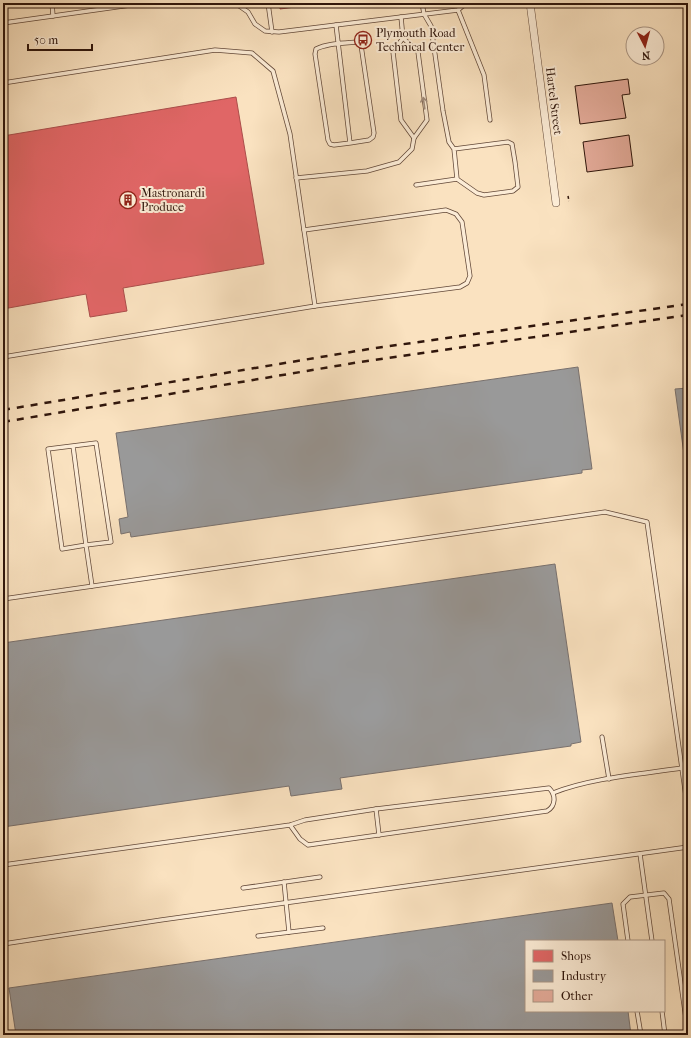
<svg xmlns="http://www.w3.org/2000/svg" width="691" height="1038" font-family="'IM FELL French Canon',serif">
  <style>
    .shops { fill: #e06666; stroke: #ab4e4b }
    .industry { fill: #999; stroke: #79716e }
    .building { fill: #e5ac9b; stroke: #2f150b }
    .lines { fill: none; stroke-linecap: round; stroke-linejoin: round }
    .lane-casing { stroke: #624838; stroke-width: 5 }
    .street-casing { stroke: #624838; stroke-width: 8 }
    .path { stroke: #2f150b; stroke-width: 1.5; stroke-dasharray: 3 2; stroke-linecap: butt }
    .lane { stroke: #fcecd6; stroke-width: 3.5 }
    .street { stroke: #fcecd6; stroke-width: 7 }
    .rail { stroke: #2f150b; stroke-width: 2.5; stroke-dasharray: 7 7; stroke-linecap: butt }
    .oneway { stroke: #a08b7b }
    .labels { text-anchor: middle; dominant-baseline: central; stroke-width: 4; stroke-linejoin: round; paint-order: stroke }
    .poi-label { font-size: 12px; fill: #2f150b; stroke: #fcecd6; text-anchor: start }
    .street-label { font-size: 12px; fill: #2f150b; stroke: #fcecd6 }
  </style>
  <rect width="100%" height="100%" fill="#fae2c0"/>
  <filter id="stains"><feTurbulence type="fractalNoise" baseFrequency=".005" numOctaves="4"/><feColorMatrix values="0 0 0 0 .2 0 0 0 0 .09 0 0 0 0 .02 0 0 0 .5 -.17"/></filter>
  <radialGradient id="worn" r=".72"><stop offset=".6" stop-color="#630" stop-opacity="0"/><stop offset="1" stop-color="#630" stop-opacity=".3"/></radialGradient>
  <!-- shops -->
  <g class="shops">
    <polygon points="280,3 325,3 280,9"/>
    <polygon points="236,97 264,264 123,288 127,311 90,317 86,294 3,309 3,136"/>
  </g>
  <!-- industry -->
  <g class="industry">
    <polygon points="578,367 592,469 582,470 582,473 131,537 130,532 121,534 119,519 128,517 116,433"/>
    <polygon points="688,388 688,476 687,476 675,389"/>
    <polygon points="555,564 581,742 571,744 571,746 340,778 342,789 291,796 289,786 3,827 3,643"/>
    <polygon points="612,903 618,941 526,941 526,1011 628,1011 631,1035 16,1035 9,988"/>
  </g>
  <!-- building -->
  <g class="building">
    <polygon points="628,79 630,94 622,95 626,118 580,124 575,86"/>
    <polygon points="629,135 633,166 587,172 583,142"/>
  </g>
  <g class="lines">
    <!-- lane casing -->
    <g class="lane-casing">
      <g id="lane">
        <polyline points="28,3 29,5 52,4"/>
        <polyline points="52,3 53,16"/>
        <polyline points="235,3 248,12 255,24 265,31 279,32 458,10 464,5 464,3"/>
        <polyline points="268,3 272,32"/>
        <polyline points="422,3 424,14 431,26 443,111 449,142 454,149 508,142 512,144 515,162 518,187 513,191 484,195 477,193 457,179 454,149"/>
        <polyline points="458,10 484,75 490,120"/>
        <polyline points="3,23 145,3"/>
        <path d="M336 25 350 143 369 140 373 137 374 133 361 45 358 42C345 43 327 43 316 49L315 54 328 140 330 144 334 145 350 143"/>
        <polyline points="403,38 393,52 401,120 414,138"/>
        <polyline points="3,83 215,50 252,53 273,71 290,134 315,306 3,357"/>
        <polyline points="296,178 367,171 399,162 412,149 414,138 427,120 418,52 403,38 401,17"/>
        <polyline points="416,185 457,179"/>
        <polyline points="304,230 446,210 456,214 462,222 470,276 467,283 460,287 315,306"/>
        <polyline points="73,446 86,545 111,542 96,443 48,449 62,549 86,545 92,586"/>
        <polyline points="3,599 605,512 647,522 688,811"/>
        <polyline points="602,737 609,779"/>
        <path d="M553 793C590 778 642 774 682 768"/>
        <polyline points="376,809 379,835"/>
        <polyline points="640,854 652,941"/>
        <path d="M3 865 290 825 305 820 376 809 549 788C556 795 556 806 547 811L308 845 300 839 290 825"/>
        <polyline points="284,882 289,932"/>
        <polyline points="243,888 320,877"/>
        <polyline points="258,936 323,928"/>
        <polyline points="628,941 623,904 630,897 664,893 669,899 688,1033"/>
        <polyline points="3,944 161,920 688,847"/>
        <polyline points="637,1011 641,1035"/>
        <polyline points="662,1011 665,1035"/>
      </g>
    </g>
    <!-- street casing -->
    <g class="street-casing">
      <polyline id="street" points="530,3 556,203"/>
    </g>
    <!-- path -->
    <polyline class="path" points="568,196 569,201"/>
    <!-- lane -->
    <use href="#lane" class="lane"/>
    <!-- street -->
    <use href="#street" class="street"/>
    <!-- rail -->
    <g class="rail">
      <polyline points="3,410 369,349 688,304"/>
      <polyline points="3,422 360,362 688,315"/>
    </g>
  </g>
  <!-- one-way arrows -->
  <defs><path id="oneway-shaft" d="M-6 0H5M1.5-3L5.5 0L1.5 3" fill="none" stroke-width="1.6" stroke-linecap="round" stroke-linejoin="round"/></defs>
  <use class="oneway" href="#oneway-shaft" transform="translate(424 103) rotate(-98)"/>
  <!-- icons -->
  <defs>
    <g id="bus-ring" transform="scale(0.9)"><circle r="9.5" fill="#fcecd6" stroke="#8f2418" stroke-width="1.5"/><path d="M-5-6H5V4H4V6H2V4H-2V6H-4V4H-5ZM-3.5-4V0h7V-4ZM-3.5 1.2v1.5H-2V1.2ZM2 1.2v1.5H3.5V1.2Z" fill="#8f2418"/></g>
    <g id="building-ring" transform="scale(0.9)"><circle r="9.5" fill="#fcecd6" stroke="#8f2418" stroke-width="1.5"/><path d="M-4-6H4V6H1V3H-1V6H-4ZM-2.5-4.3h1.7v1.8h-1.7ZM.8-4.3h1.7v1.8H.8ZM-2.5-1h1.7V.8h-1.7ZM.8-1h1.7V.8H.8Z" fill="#8f2418"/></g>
  </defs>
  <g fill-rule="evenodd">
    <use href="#bus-ring" x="363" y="40"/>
    <use href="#building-ring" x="128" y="200"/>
  </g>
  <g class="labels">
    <!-- poi labels -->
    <g class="poi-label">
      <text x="376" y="33">Plymouth Road<tspan x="376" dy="14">Technical Center</tspan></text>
      <text x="141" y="193">Mastronardi<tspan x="141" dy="14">Produce</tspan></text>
    </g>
    <!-- street labels -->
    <g class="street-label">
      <text transform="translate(554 101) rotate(83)">Hartel Street</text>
    </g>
  </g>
  <!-- margin -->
  <rect width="691" height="1038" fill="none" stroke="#fae2c0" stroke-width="16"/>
  <rect x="4" y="4" width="683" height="1030" fill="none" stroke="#2f150b" stroke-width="2"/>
  <rect x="8" y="8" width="675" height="1022" fill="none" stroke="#2f150b"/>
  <!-- legend -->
  <rect x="525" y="940" width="140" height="72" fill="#fcecd6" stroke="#aa9685"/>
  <rect x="533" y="950" width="20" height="12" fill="#e06666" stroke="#aa9685"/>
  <text x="561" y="960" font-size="12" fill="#2f150b">Shops</text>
  <rect x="533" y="970" width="20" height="12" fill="#999999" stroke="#aa9685"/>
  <text x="561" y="980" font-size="12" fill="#2f150b">Industry</text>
  <rect x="533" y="990" width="20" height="12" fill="#e5ac9b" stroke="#aa9685"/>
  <text x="561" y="1000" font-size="12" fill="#2f150b">Other</text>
  <!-- north arrow -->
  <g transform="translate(645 46) rotate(174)"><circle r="19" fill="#fcecd6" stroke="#aa9685"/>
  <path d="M0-3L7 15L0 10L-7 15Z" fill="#8f2418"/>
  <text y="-6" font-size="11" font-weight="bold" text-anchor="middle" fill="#2f150b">N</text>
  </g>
  <!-- scale -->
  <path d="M28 44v6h64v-6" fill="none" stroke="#2f150b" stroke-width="2"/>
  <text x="34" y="44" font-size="12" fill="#2f150b" stroke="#fcecd6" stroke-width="3" paint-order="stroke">50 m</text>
  <rect width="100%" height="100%" filter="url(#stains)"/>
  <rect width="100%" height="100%" fill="url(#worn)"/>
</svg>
